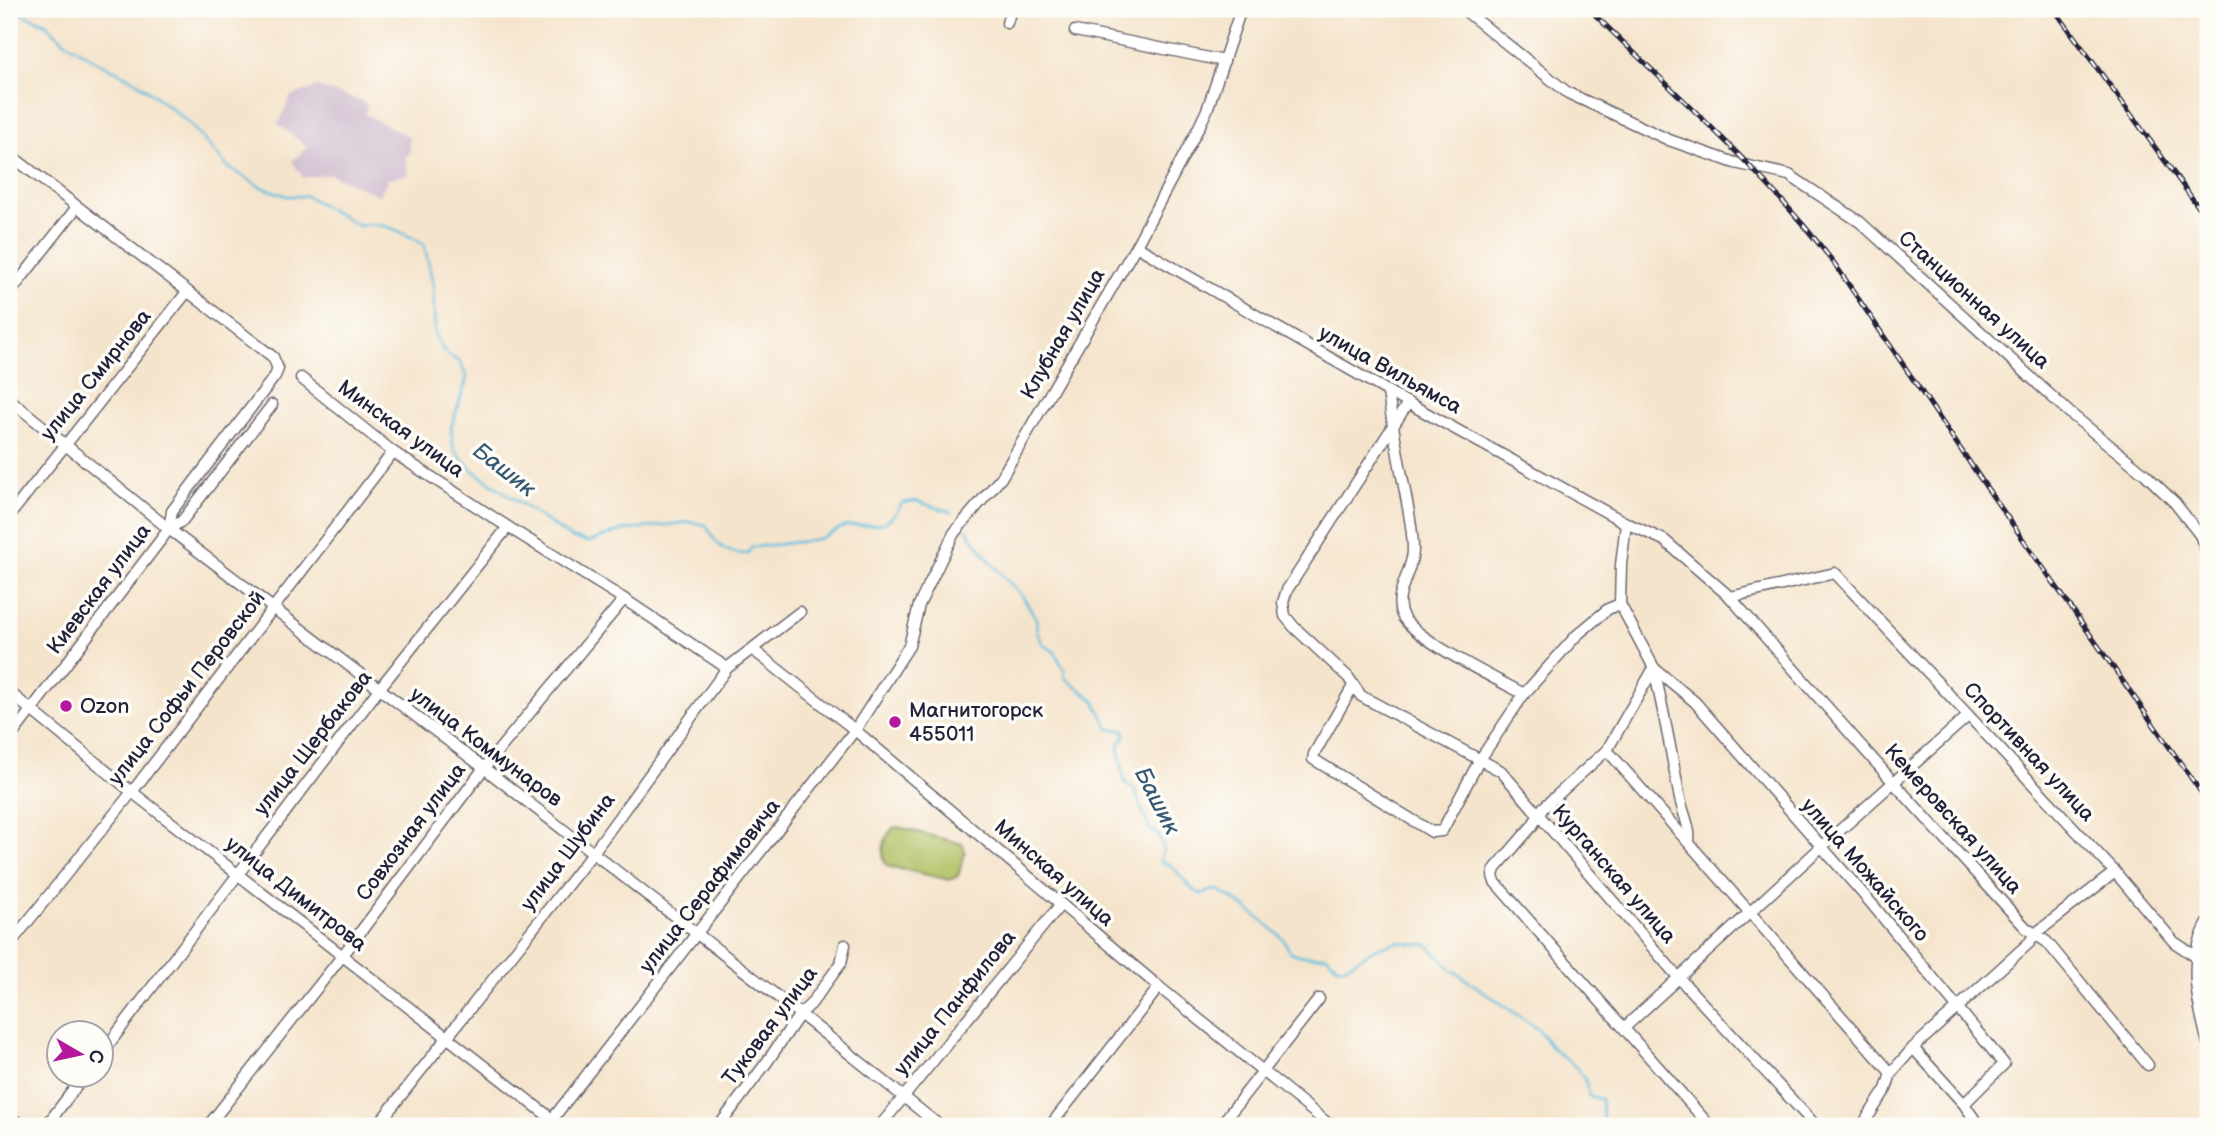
<svg xmlns="http://www.w3.org/2000/svg" width="2217" height="1135" font-family="'Balsamiq Sans',sans-serif">
  <style>
    .industrial { fill: #cfbdcf }
    .green { fill: #afbf61; stroke: #68704e; stroke-width: 2 }
    .lines { fill: none; stroke-linecap: round; stroke-linejoin: round }
    .stream { stroke: #61bedf; stroke-width: 2.5 }
    .minor-casing { stroke: #6c666e; stroke-width: 13 }
    .minor { stroke: #fff; stroke-width: 10 }
    .rail-casing { stroke: #22223b; stroke-width: 5 }
    .rail { stroke: #fdfcf7; stroke-width: 2.5; stroke-dasharray: 8; stroke-linecap: butt }
    .poi-dot { fill: #b5179e; stroke: #fdfcf7; stroke-width: 2.5 }
    .labels { text-anchor: middle; dominant-baseline: central; stroke-width: 7; stroke-linejoin: round; paint-order: stroke }
    .street-label { font-size: 21px; fill: #22223b; stroke: #fdfcf7 }
    .poi-label { font-size: 21px; fill: #22223b; stroke: #fdfcf7; text-anchor: start }
    .water-label { font-size: 23px; font-style: italic; fill: #385974; stroke: #fdfcf7 }
  </style>
  <rect width="100%" height="100%" fill="#fdfcf7"/>
  <filter id="ink" filterUnits="userSpaceOnUse"><feTurbulence type="fractalNoise" baseFrequency=".0143" numOctaves="2"/><feDisplacementMap in="SourceGraphic" scale="14" xChannelSelector="R" yChannelSelector="G"/><feConvolveMatrix kernelMatrix="1 2 1 2 8 2 1 2 1" color-interpolation-filters="sRGB"/></filter>
  <filter id="wash" filterUnits="userSpaceOnUse"><feTurbulence type="fractalNoise" baseFrequency=".00686" numOctaves="4" result="noise"/><feDisplacementMap in="SourceGraphic" scale="28" xChannelSelector="R" yChannelSelector="G"/><feGaussianBlur stdDeviation="1.57" result="paint"/><feColorMatrix in="noise" values="0 0 0 0 0 0 0 0 0 0 0 0 0 0 0 0 0 1.4 0 .05"/><feComposite in="paint" operator="in"/></filter>
  <g filter="url(#wash)">
    <rect width="100%" height="100%" fill="#f5e4cc"/>
    <!-- industrial -->
    <polygon class="industrial" points="317,87 361,101 368,105 365,114 409,137 410,152 405,158 409,174 388,179 379,195 330,174 303,178 292,161 307,147 278,124 291,96"/>
    <!-- green -->
    <path class="green" d="M898 827 963 844 965 853 958 876 950 880 887 866C879 855 884 838 893 828Z"/>
    <g class="lines">
      <!-- stream -->
      <g class="stream">
        <path d="M9 9 45 23 63 40 92 59 136 81 188 122 228 167 259 186 287 196H306L359 226C384 220 402 233 424 244L433 284 435 335 445 353 460 362 467 378 451 428 454 450 472 470 571 538 589 542 620 531 690 522 706 525C716 545 724 554 747 554L752 547C774 545 795 543 817 539 828 537 839 527 847 526 874 523 886 532 902 503L916 501 951 512"/>
        <path d="M966 529 992 564 1022 596 1036 618 1037 632 1043 644 1055 652 1064 670 1065 678 1095 701 1109 729 1124 730 1125 737 1120 743 1119 751 1125 783 1134 789 1149 828 1158 835 1164 850 1160 861 1171 865 1192 889 1200 894C1205 893 1211 890 1216 890 1226 891 1273 928 1282 938 1285 941 1288 948 1290 952L1303 956H1327L1337 966 1345 967 1374 949 1397 942 1428 945 1451 969 1538 1029 1551 1047 1577 1068 1586 1082 1589 1096 1601 1099 1604 1126"/>
      </g>
    </g>
  </g>
  <g filter="url(#ink)">
    <g class="lines">
      <!-- minor casing -->
      <g class="minor-casing">
        <g id="minor">
          <polyline points="1463,9 1568,93 1669,140 1735,163 1789,175 1860,222 2071,414 2145,474 2175,503 2200,535 2208,555"/>
          <polyline points="1007,23 1011,9"/>
          <polyline points="1075,31 1224,61"/>
          <polyline points="9,154 273,357 278,369 275,376 172,511 169,529 9,739"/>
          <polyline points="1136,246 1408,403 1626,523 1664,540 1730,597 1894,783 2026,928 2047,942 2148,1065"/>
          <polyline points="9,294 77,207"/>
          <polyline points="301,378 393,452 508,527 624,599 727,668"/>
          <path d="M1388 392C1392 422 1397 451 1403 481 1407 504 1413 527 1413 550 1413 572 1391 596 1403 617 1417 640 1496 679 1524 694"/>
          <polyline points="9,399 169,529 484,768 800,1014 940,1126"/>
          <polyline points="1408,403 1287,590 1283,602 1285,616 1294,627 1348,677 1361,696 1501,771 1678,977 1816,1126"/>
          <polyline points="9,516 187,292"/>
          <polyline points="1626,523 1621,565 1620,604 1654,668 1695,702 1871,903 2004,1064 1964,1104 1979,1126"/>
          <polyline points="169,529 182,521 272,405"/>
          <polyline points="1730,597 1835,573 2115,872 2174,942 2195,956"/>
          <polyline points="752,649 855,730 1159,987 1331,1126"/>
          <polyline points="1654,668 1607,750 1543,808 1532,826 1495,869 1493,876 1495,882 1710,1126"/>
          <path d="M1654 669C1664 713 1672 756 1680 799 1683 813 1691 828 1689 842"/>
          <polyline points="1353,686 1314,754 1313,759 1432,832 1442,831 1479,761 1524,694 1577,635 1608,609 1620,604"/>
          <polyline points="9,692 132,792 561,1126"/>
          <polyline points="1607,750 1891,1073"/>
          <path d="M2208 923C2186 960 2198 1005 2208 1043"/>
          <polyline points="9,945 132,792 393,452"/>
          <polyline points="1624,1028 1820,848 1968,716"/>
          <polyline points="1913,1048 1964,1104"/>
          <polyline points="102,1053 379,689 508,527"/>
          <polyline points="9,1116 22,1126"/>
          <polyline points="46,1126 84,1076"/>
          <polyline points="208,1126 343,955 484,768 624,599"/>
          <polyline points="377,1126 592,854 727,668 800,612"/>
          <polyline points="547,1126 855,730 909,646 919,605 954,533 1001,478 1136,246 1198,129 1207,110 1241,9"/>
          <polyline points="719,1126 767,1062 800,1014 811,1004 841,963 845,945"/>
          <polyline points="880,1126 1061,904"/>
          <polyline points="1050,1126 1159,987"/>
          <polyline points="1220,1126 1319,999"/>
          <polyline points="1862,1126 1886,1089 1891,1073 1913,1048 2030,942 2035,934 2115,872"/>
        </g>
      </g>
      <!-- minor -->
      <use href="#minor" class="minor"/>
      <!-- rail casing -->
      <g class="rail-casing">
        <g id="rail">
          <path d="M1589 9C1672 91 1763 170 1834 263L1989 491 2208 802"/>
          <polyline points="2054,9 2208,220"/>
        </g>
      </g>
      <!-- rail -->
      <use href="#rail" class="rail"/>
    </g>
  </g>
  <!-- markers -->
  <g class="poi-dot">
    <circle cx="66" cy="706" r="7"/>
    <circle cx="895" cy="722" r="7"/>
  </g>
  <g class="labels">
    <!-- street labels -->
    <g class="street-label">
      <text transform="translate(1974 300) rotate(42)">Станционная улица</text>
      <text transform="translate(1063 334) rotate(-60)">Клубная улица</text>
      <text transform="translate(1390 370) rotate(29)">улица Вильямса</text>
      <text transform="translate(96 375) rotate(-51)">улица Смирнова</text>
      <text transform="translate(401 429) rotate(36)">Минская улица</text>
      <text transform="translate(99 589) rotate(-53)">Киевская улица</text>
      <text transform="translate(187 688) rotate(-52)">улица Софьи Перовской</text>
      <text transform="translate(313 743) rotate(-52)">улица Щербакова</text>
      <text transform="translate(486 747) rotate(37)">улица Коммунаров</text>
      <text transform="translate(2029 752) rotate(47)">Спортивная улица</text>
      <text transform="translate(1953 819) rotate(48)">Кемеровская улица</text>
      <text transform="translate(411 832) rotate(-53)">Совхозная улица</text>
      <text transform="translate(568 852) rotate(-53)">улица Шубина</text>
      <text transform="translate(1865 870) rotate(49)">улица Можайского</text>
      <text transform="translate(1054 873) rotate(41)">Минская улица</text>
      <text transform="translate(1614 874) rotate(49)">Курганская улица</text>
      <text transform="translate(710 886) rotate(-52)">улица Серафимовича</text>
      <text transform="translate(296 894) rotate(38)">улица Димитрова</text>
      <text transform="translate(955 1003) rotate(-51)">улица Панфилова</text>
      <text transform="translate(770 1026) rotate(-53)">Туковая улица</text>
    </g>
    <!-- poi labels -->
    <g class="poi-label">
      <text x="80" y="706">Ozon</text>
      <text x="909" y="710">Магнитогорск<tspan x="909" dy="24">455011</tspan></text>
    </g>
    <!-- water labels -->
    <g class="water-label">
      <text transform="translate(504 470) rotate(38)">Башик</text>
      <text transform="translate(1157 801) rotate(63)">Башик</text>
    </g>
  </g>
  <!-- margin -->
  <rect width="2217" height="1135" fill="none" stroke="#fdfcf7" stroke-width="35"/>
  <!-- north arrow -->
  <g transform="translate(80 1054) rotate(99)"><circle r="33" fill="#fdfcf7" stroke="#a5a5ac" stroke-width="2"/>
  <path d="M0-5L12 26L0 18L-12 26Z" fill="#b5179e"/>
  <text y="-10" font-size="19" font-weight="bold" text-anchor="middle" fill="#22223b">С</text>
  </g>
</svg>
